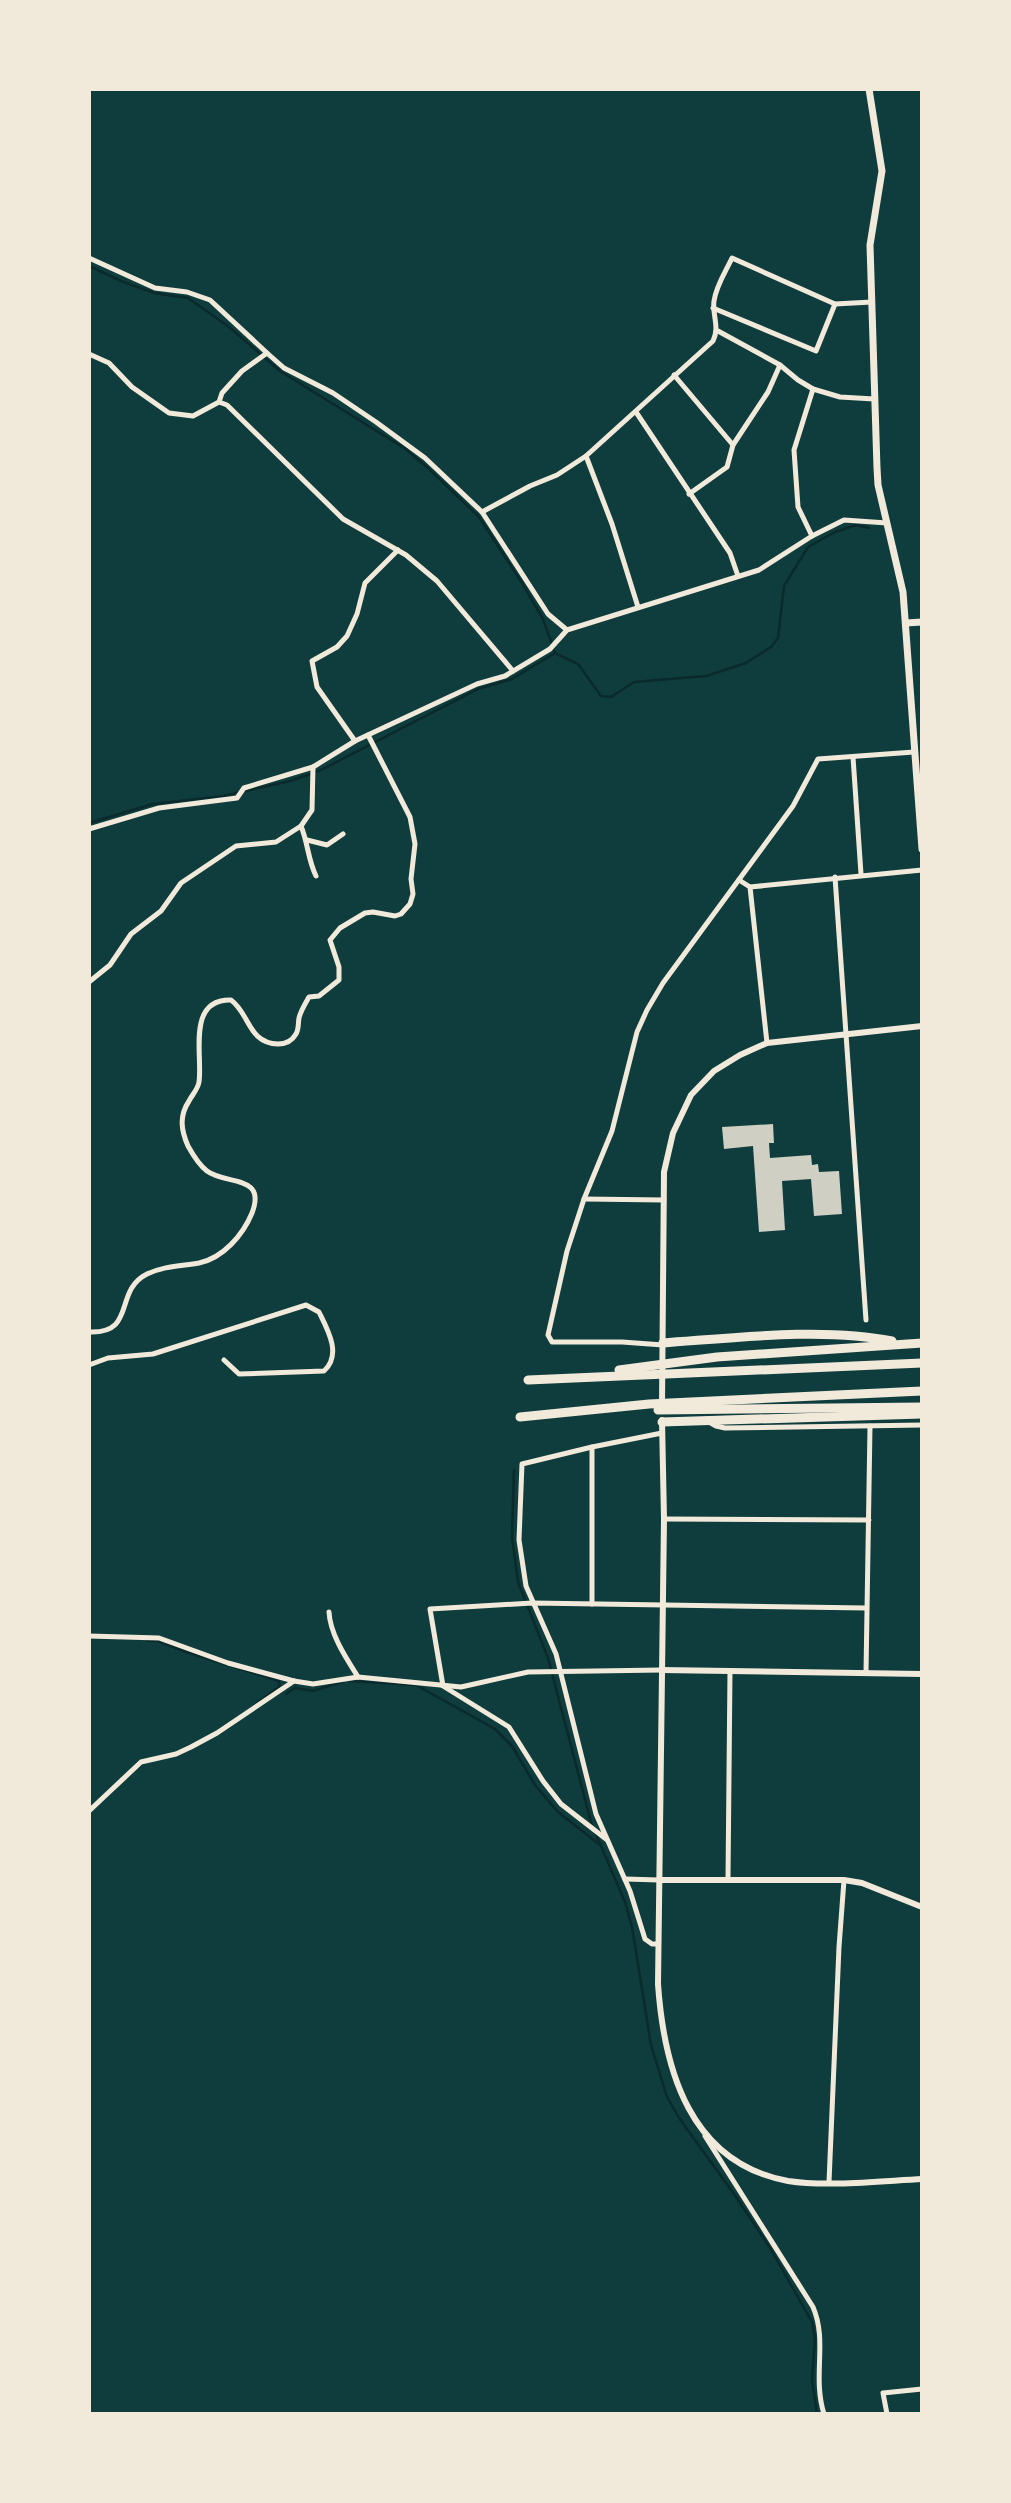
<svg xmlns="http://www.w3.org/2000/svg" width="1011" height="2503" font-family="'Open Sans',sans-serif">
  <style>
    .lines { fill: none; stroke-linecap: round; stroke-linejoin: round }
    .stream { stroke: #0a2a2b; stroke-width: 2.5 }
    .building { fill: #cfcfc3 }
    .minor { stroke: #f1e9da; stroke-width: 5 }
    .tertiary { stroke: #f1e9da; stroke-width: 6 }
    .secondary { stroke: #f1e9da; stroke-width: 7 }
    .trunk { stroke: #f1e9da; stroke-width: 9 }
  </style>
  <rect width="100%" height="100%" fill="#0f3d3e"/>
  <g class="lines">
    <!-- stream -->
    <g class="stream">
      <polyline points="89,266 121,281 154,293 188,298 229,327 280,371 404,448 428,468 479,517 522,583 543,619 555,653 578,664 601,696 611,697 634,682 706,676 746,663 771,647 778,638 784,586 808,547 833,533 856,525 869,528"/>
      <polyline points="89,823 153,804 223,796 290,781 319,771 478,689 512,679 555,653"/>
      <polyline points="514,1470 512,1537 518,1582 548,1658 592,1826"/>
      <polyline points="147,1641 158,1641 186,1652 279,1681 279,1687 257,1703"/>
      <polyline points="349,1681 416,1685 495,1729 512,1746 535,1785 558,1812 600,1845"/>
      <polyline points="286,1694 295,1688 313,1691 342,1682"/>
      <polyline points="595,1832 625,1902 632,1927 651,2045 667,2097 679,2118 734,2194 770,2248 812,2322 815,2338 812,2380 817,2414"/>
    </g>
  </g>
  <!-- building -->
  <polygon class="building" points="773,1124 774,1143 769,1143 770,1158 811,1155 812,1165 818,1164 819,1172 839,1171 842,1214 814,1216 811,1179 782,1181 785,1230 759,1232 753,1146 724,1149 722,1127"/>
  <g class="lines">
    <!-- minor -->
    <g class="minor">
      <polyline points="89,258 155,288 187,292 210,300 267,353 242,371 222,393 219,402 193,416 169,413 132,387 109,363 89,354"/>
      <polyline points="713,308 816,351 835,304"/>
      <polyline points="718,331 780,365 798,380 813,389 840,397 874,399"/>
      <polyline points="267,353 284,368 333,393 376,422 425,458 482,512 548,614 567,630"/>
      <polyline points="674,375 733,445"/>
      <polyline points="219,402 227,405 343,519 406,555 437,581 513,671"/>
      <polyline points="636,412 730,553 738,576"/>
      <polyline points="689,494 727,467 733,445 768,392 780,365"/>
      <polyline points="482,512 530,486 557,475 586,456"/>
      <polyline points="812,536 798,507 794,450 813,389"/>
      <path d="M638 607 612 524 586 456 713 341C720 327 712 315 714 301 716 286 726 271 732 258L835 304 872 302"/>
      <polyline points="355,741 317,687 312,661 337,647 347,636 357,614 365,583 398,550"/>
      <polyline points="853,757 861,874"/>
      <path d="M301 826C308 843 308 860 316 876"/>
      <polyline points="89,829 159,808 237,798 244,788 313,767 355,741 477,684 505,676 550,649 567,630 759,570 812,536 844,520 887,523"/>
      <polyline points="307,840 327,845 343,834"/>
      <polyline points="835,877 866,1320"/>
      <polyline points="739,880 750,887 767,1043"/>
      <polyline points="750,887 922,870"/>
      <polyline points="89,982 110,965 131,934 161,911 181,883 236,846 276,842 301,826 312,810 313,767"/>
      <polyline points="584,1199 664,1200"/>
      <path d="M89 1332C137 1334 113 1291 147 1274 164 1266 181 1266 199 1263 223 1258 243 1235 252 1213 267 1174 225 1185 207 1171 199 1165 193 1155 188 1146 181 1130 179 1116 189 1101 192 1095 198 1089 199 1082 203 1056 186 999 231 1000 250 1014 248 1043 278 1044 286 1044 292 1041 296 1034 299 1029 298 1023 299 1018 301 1010 305 1004 309 997L319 996 339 980V967L330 940 340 928 365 913 373 912 395 916 401 914 410 904 413 894 411 879 415 844 410 817 368 735"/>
      <polyline points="663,1345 622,1342 552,1342 548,1335 567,1251 584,1199 612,1131 637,1032 647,1010 663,983 793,806 818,759 914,752"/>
      <path d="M89 1365 108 1358 153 1354 306 1305 319 1312C328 1330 342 1355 324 1371L239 1374 224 1360"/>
      <polyline points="709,1422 716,1426 725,1428 922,1425"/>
      <polyline points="664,1519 869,1520"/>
      <polyline points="592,1604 592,1447"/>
      <path d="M329 1612C330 1634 346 1658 358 1677"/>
      <polyline points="89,1636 159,1638 228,1663 294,1681 313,1684 358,1677 461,1687 528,1672 661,1670"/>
      <polyline points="866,1673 870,1426"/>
      <polyline points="89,1811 141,1762 176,1754 191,1747 217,1733 294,1681"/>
      <polyline points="606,1839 561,1804 543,1781 509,1727 443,1686 430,1609 532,1603 866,1608"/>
      <polyline points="625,1879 659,1880"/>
      <polyline points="728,1879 730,1671"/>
      <polyline points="658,1944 652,1944 645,1939 630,1891 596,1814 556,1654 526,1586 519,1540 522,1464 592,1447 662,1433"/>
      <path d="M705 2136 813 2307C828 2342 812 2375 824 2414"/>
      <polyline points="829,2182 839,1947 844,1880"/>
      <polyline points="887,2414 883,2393 922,2389"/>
    </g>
    <!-- tertiary -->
    <g class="tertiary">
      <polyline points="662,1405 664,1172 673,1133 691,1095 714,1071 740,1055 767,1043 922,1026"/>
      <path d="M662 1420 664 1519 658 1984C664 2070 690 2163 788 2181 826 2187 882 2181 922 2179"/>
      <polyline points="661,1670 922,1674"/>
      <polyline points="659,1880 844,1880 862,1883 922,1907"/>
    </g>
    <!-- secondary -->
    <g class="secondary">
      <polyline points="869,89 882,171 870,245 877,468 878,485 903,592 922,849"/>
      <polyline points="906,623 922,622"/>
    </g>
    <!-- trunk -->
    <g class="trunk">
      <path d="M663 1343C733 1338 824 1327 892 1341"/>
      <polyline points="619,1370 717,1357 922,1343"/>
      <polyline points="528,1380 922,1363"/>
      <polyline points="658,1410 922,1407"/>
      <polyline points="520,1417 649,1404 922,1391"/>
      <polyline points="662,1422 922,1414"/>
    </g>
  </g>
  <!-- border -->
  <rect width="1011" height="2503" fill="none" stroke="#f1e9da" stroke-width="182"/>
</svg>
